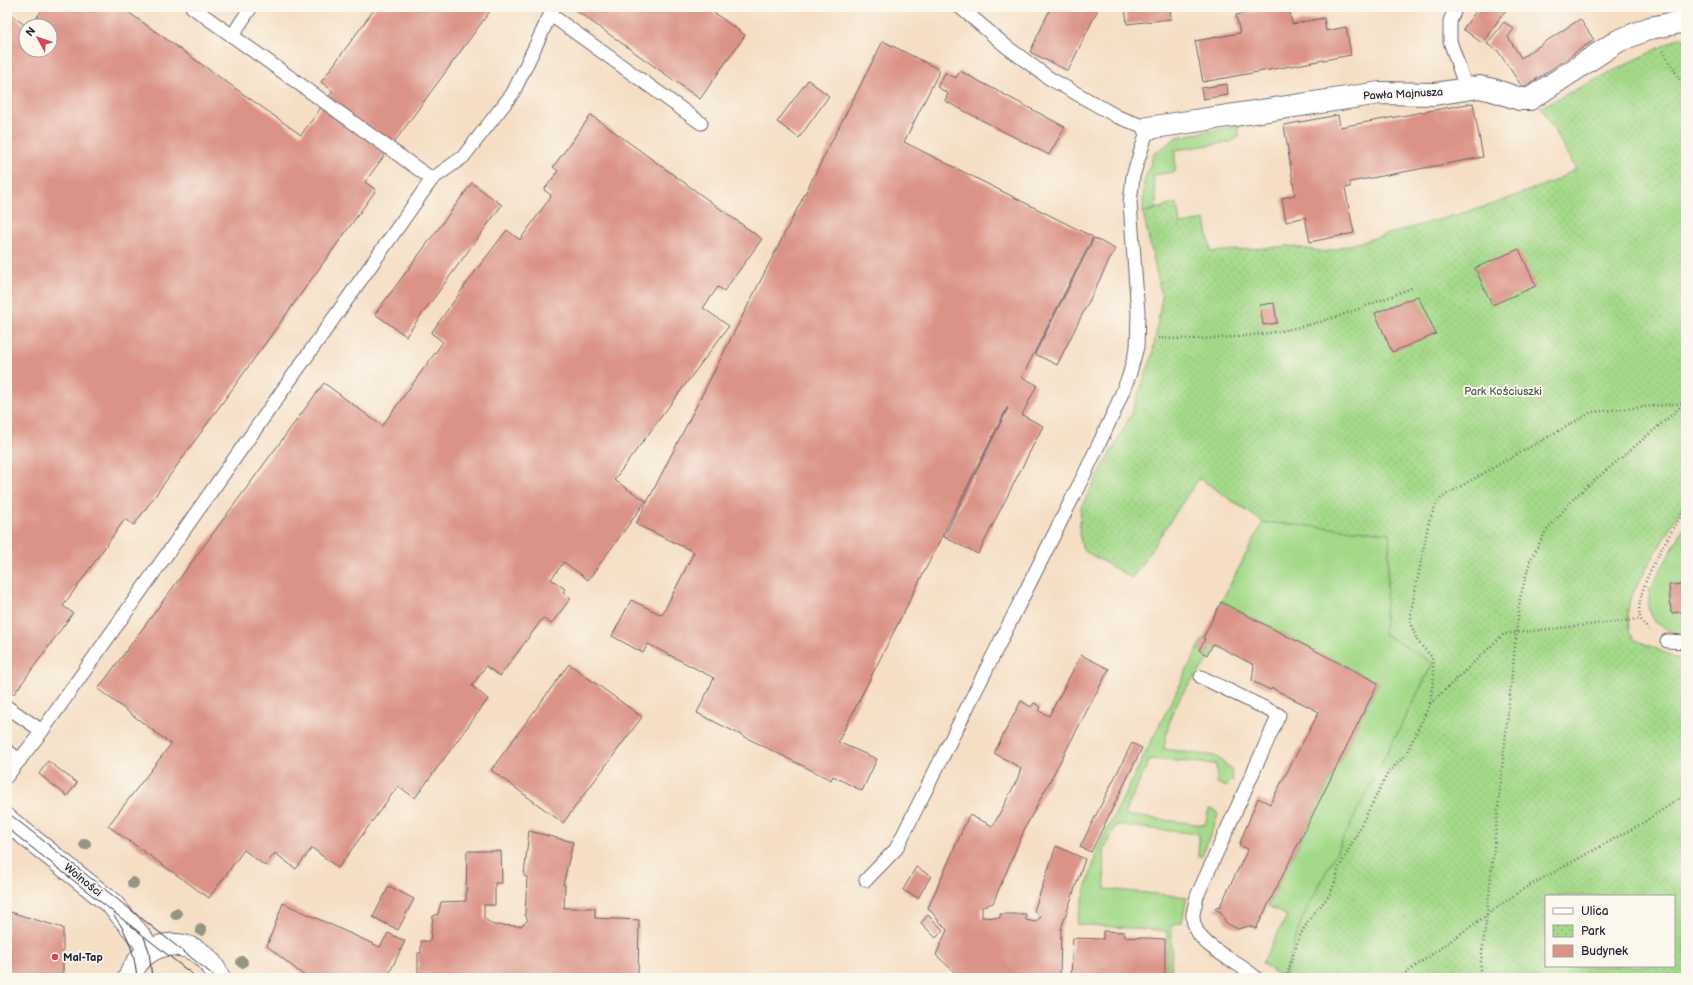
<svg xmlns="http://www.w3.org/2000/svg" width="1693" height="985" font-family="'Balsamiq Sans',sans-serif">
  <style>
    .grass { fill: #a4d989; stroke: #637e62 }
    .park { fill: url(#park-dots); stroke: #637e62; fill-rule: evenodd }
    .building { fill: #db9387 }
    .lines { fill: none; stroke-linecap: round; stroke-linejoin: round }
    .service-casing { stroke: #6c646b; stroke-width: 15 }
    .minor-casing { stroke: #6c646b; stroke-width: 24 }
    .tertiary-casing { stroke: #6c646b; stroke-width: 24 }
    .path { stroke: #6c646b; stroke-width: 2.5; stroke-dasharray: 1 3; stroke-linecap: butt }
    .service { stroke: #fff; stroke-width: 13 }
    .minor { stroke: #fff; stroke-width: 22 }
    .tertiary { stroke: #fff; stroke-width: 22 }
    .tram { stroke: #22223b; stroke-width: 1 }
    .tree { fill: #969585 }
    .poi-dot { fill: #d1495b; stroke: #fbf7ec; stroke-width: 1.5 }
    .labels { text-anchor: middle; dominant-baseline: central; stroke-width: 4; stroke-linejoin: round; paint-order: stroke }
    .street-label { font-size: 11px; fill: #22223b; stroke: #fbf7ec }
    .park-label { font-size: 11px; fill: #495952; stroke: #fbf7ec }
    .poi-label { font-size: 11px; font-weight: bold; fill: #22223b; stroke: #fbf7ec; text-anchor: start }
  </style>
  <defs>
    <pattern id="park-dots" width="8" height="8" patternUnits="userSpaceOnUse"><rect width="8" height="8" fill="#a4d989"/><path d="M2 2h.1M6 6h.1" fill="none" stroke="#8dba77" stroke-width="1.8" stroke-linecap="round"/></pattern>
  </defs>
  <rect width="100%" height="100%" fill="#fbf7ec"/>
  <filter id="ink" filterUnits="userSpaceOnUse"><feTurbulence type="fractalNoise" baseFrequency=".025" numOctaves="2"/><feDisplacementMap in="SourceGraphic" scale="8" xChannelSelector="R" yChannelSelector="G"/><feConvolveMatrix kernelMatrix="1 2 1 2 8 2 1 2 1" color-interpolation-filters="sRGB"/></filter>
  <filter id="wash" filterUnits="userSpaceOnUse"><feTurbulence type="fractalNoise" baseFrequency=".012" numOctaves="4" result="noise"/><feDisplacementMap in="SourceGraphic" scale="16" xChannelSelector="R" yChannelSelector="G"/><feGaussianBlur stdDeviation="0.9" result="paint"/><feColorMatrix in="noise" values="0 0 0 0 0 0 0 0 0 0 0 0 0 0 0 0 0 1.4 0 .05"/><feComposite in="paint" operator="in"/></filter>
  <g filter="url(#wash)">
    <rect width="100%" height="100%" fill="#f5dec4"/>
    <!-- grass -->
    <g class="grass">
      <polygon points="1238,126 1239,136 1231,142 1175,150 1175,172 1153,175 1157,208 1143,213 1144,182 1154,154 1177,137"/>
      <polygon points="1263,522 1390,533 1384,634 1433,663 1302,919 1284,975 1276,974 1262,963 1287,916 1268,906 1378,683 1221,602"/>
      <polygon points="1686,524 1686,584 1669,586 1671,613 1686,612 1686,633 1675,634 1655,622 1648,607 1650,589"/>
      <path d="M1203 638 1205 639 1199 650 1207 655 1213 644 1217 646C1211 659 1202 668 1193 679 1175 702 1168 720 1164 749L1215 756 1231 769 1233 780 1226 787 1217 783 1216 764 1150 759 1124 815 1205 825 1209 809 1215 810 1218 815 1202 856H1198L1199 834 1116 825 1104 850 1105 889 1187 897 1182 922 1172 925 1171 975 1200 976V978H1166L1167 931 1076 924 1098 848Z"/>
    </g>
    <!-- park -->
    <path class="park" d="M1681 37 1686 38V500L1639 582 1630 599 1628 610 1629 631 1634 639 1686 662V978H1286L1284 975 1302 919 1433 663 1384 634 1390 533 1263 522 1199 478 1132 578 1083 550 1079 534 1081 507 1130 417 1152 357 1162 297 1143 213 1177 203 1180 224 1205 220 1211 252 1290 246 1325 252 1494 204 1554 181 1576 169 1541 107ZM1546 896H1674V966H1546Z"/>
    <g id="blocks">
      <!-- building -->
      <g class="building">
        <polygon points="44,7 121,7 301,135 333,91 321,82 376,7 493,7 365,182 376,190 134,525 125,519 63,606 73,613 14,694 7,689 7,12 26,26 26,50 50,50 50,26 31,26"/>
        <polygon points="571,7 706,7 745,35 700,99"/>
        <polygon points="1051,7 1099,7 1068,71 1030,52"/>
        <polygon points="1125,7 1170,7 1171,19 1127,24"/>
        <polygon points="1284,7 1289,7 1292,24 1324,18 1326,31 1346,27 1351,55 1203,82 1195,41 1240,33 1236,15"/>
        <polygon points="1479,7 1508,7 1482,43 1463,29"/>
        <polygon points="1580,19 1594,40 1523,88 1498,51 1487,44 1504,22 1514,29 1508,37 1521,58"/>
        <polygon points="883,41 940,70 904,142 1093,237 1022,377 1037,385 1022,415 1043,426 978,554 944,537 1008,408 1007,408 838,742 877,759 862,791 833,776 831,780 697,713 714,678 648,644 643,653 612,636 631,600 662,615 694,552 636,524"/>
        <polygon points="960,71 1065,127 1049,155 945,101 948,93 937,87 945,73 956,78"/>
        <polygon points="808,80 829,96 799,138 777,122"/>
        <polygon points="1227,84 1228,95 1203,99 1201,88"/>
        <polygon points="1473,103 1483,157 1350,182 1350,187 1345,188 1354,233 1310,242 1305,217 1286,222 1282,198 1295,195 1284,125 1338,115 1340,127"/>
        <polygon points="591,115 762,239 724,291 718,287 703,308 729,326 614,480 646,501 588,580 564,562 551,579 565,589 563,592 571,598 551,624 543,618 500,676 486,666 472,686 488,699 415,798 398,786 338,868 312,848 296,869 275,853 265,866 244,850 209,898 108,826 171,744 98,689 324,383 382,426 443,342 431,333 477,269 507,230 520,240 550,198 551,195 544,190 558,171 553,167"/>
        <polygon points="472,183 502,205 406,336 375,314"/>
        <polygon points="1094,238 1115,249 1057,365 1035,354"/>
        <polygon points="1519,249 1536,286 1492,305 1475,268"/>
        <polygon points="1418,296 1436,334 1392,352 1375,313"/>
        <polygon points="1274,303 1277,323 1263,325 1260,305"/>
        <polygon points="1686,584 1686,612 1671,613 1669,585"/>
        <polygon points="1221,602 1378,683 1256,929 1249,926 1238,929 1226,923 1221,912 1215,909 1216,907 1219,908 1248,849 1239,845 1258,798 1270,804 1319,712 1272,688 1270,690 1252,681 1254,665 1227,651 1213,644 1207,655 1199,650 1205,639 1203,638"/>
        <polygon points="1081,655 1109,669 1025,828 993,903 982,907 982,917 1000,918 1000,914 1026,914 1026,920 1035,922 1041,917 1034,911 1056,846 1085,859 1061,929 1060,978 961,978 936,955 947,930 928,908 969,815 993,826 1017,780 1021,768 994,753 1021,701 1031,707 1034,703 1041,707 1039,711 1049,716"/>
        <polygon points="569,664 642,717 563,823 491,770"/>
        <polygon points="1132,743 1142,748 1091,852 1080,847"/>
        <polygon points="48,761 77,783 67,796 39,774"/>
        <polygon points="529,831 573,842 563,885 565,885 564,908 595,908 595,918 639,920 638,978 418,978 418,953 421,953 421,941 430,941 433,916 438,914 441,902 466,901 467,851 501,851 502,883 495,883 495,905 484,905 484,918 493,925 521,926 528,920 525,915 527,877 524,876"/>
        <polygon points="916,867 931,876 918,898 903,890"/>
        <polygon points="389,886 414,899 398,930 373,917"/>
        <polygon points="283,903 380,947 388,933 405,941 387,978 307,978 267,946"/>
        <polygon points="7,911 63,928 63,978 7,978"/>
        <polygon points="928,915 943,930 936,938 921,923"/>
        <polygon points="1103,931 1124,932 1125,937 1165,939 1165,978 1071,978 1073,938 1103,939"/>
      </g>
    </g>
  </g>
  <g filter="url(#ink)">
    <use href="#blocks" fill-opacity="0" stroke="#6c646b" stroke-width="1"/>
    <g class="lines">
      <!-- service casing -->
      <g class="service-casing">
        <g id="service">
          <polyline points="1456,7 1450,21 1450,41 1466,88"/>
          <polyline points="551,15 701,123"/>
          <polyline points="232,36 251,7"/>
          <polyline points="432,179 463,157 513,93 554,7"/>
          <polyline points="1667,641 1686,642"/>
          <path d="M1201 677 1279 715 1197 896C1196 902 1194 908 1193 914 1191 946 1237 959 1256 978"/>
          <polyline points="7,707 42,731"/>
          <polyline points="7,751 20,760"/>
          <polyline points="7,776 42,731 432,179 192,7"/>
          <polyline points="866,880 896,849 1085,473 1115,410 1129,376 1137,347 1138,313 1130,203 1133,176 1148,128 1118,117 1049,78 1007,47 960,7"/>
        </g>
      </g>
      <!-- minor casing -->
      <g class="minor-casing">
        <polyline id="minor" points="1148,128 1380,93 1434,94 1479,87 1493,90 1520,99 1530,99 1618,41 1650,28 1686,21"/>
      </g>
      <!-- tertiary casing -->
      <g class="tertiary-casing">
        <g id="tertiary">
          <polyline points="7,820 112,904 142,939 149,951"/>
          <path d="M129 978C146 933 201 934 219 978"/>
        </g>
      </g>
      <!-- path -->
      <g class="path">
        <polyline points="1663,51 1686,90"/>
        <path d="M1158 338C1213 341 1271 336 1323 321 1353 312 1383 299 1412 288"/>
        <path d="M1649 630C1646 627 1643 623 1641 620 1630 594 1672 531 1686 508"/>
        <polyline points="1430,703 1434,674 1432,657 1418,642 1411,625 1411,612 1429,521 1437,502 1447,494 1592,412 1684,403"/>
        <path d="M1286 978C1292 961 1296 940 1306 925 1320 901 1332 902 1338 870L1388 773 1406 754 1430 704 1504 634 1641 619"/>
        <polyline points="1399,978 1520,891 1641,824 1686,794"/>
        <polyline points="1479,978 1487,914 1520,598 1530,561 1546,531 1576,496 1673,414 1686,401"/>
      </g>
      <!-- service -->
      <use href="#service" class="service"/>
      <!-- minor -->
      <use href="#minor" class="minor"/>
      <!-- tertiary -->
      <use href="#tertiary" class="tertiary"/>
      <!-- tram -->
      <g class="tram">
        <polyline points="7,812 217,978"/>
        <polyline points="7,828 197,978"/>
        <path d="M114 916C128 932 135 956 137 978"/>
        <polyline points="144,937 149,951 152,978"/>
      </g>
    </g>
    <!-- trees -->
    <g class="tree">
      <circle cx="85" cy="844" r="6"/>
      <circle cx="133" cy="883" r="6"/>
      <circle cx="176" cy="914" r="6"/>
      <circle cx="201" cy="930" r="6"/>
      <circle cx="242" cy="962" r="6"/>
    </g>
  </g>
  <!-- markers -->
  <circle class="poi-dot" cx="55" cy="957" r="4"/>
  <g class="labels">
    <!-- street labels -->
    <g class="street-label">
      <text transform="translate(1403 94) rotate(-3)">Pawła Majnusza</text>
      <text transform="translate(83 880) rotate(39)">Wolności</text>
    </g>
    <!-- park labels -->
    <g class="park-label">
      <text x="1503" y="391">Park Kościuszki</text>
    </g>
    <!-- poi labels -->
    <g class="poi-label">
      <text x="63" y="957">Mal-Tap</text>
    </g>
  </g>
  <!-- margin -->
  <rect width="1693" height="985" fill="none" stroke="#fbf7ec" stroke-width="24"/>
  <!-- legend -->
  <rect x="1545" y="895" width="130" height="72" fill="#fbf7ec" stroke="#a4a2a5"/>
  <rect x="1553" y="908" width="20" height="6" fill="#ffffff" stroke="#a4a2a5"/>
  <text x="1581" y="915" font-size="12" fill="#22223b">Ulica</text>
  <rect x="1553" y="925" width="20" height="12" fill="url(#park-dots)" stroke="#a4a2a5"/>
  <text x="1581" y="935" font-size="12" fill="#22223b">Park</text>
  <rect x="1553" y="945" width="20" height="12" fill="#db9387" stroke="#a4a2a5"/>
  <text x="1581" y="955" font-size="12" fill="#22223b">Budynek</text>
  <!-- north arrow -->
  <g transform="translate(38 38) rotate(310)"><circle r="19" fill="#fbf7ec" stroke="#a4a2a5"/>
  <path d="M0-3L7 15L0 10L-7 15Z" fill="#d1495b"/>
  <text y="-6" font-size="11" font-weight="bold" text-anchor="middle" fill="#22223b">N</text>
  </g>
</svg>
